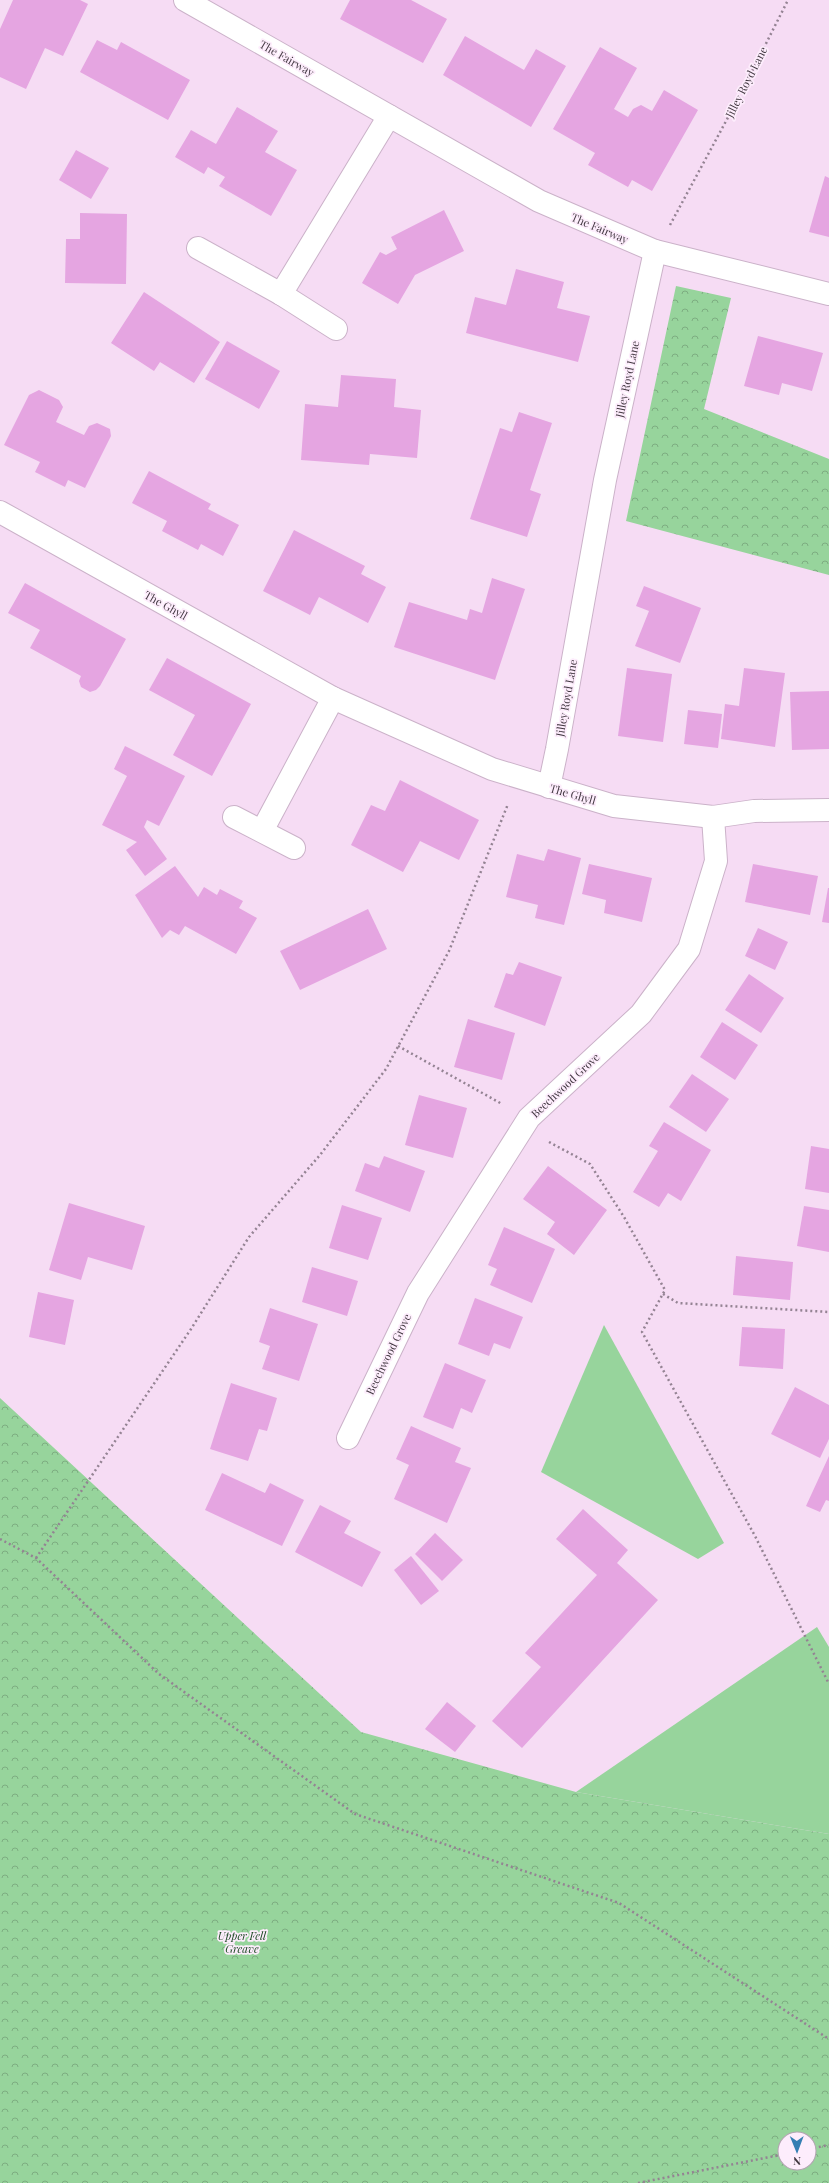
<svg xmlns="http://www.w3.org/2000/svg" width="829" height="2183" font-family="'Playfair Display',serif">
  <style>
    .grass { fill: #97d49c }
    .forest { fill: url(#forest-crowns); fill-rule: evenodd }
    .building { fill: #e5a5e1 }
    .lines { fill: none; stroke-linecap: round; stroke-linejoin: round }
    .street-casing { stroke: #cbb2c9; stroke-width: 24 }
    .path { stroke: #948393; stroke-width: 2.5; stroke-dasharray: 2 3; stroke-linecap: butt }
    .street { stroke: #fff; stroke-width: 22 }
    .labels { text-anchor: middle; dominant-baseline: central; stroke-width: 3.5; stroke-linejoin: round; paint-order: stroke }
    .street-label { font-size: 11px; fill: #413740; stroke: #fdedfc }
    .park-label { font-size: 11px; font-style: italic; fill: #194820; stroke: #fdedfc }
  </style>
  <defs>
    <pattern id="forest-crowns" width="20" height="18" patternUnits="userSpaceOnUse"><rect width="20" height="18" fill="#97d49c"/><path d="M2 6a3 3 0 1 1 6 0M12 15a3 3 0 1 1 6 0" fill="none" stroke="#7dad81"/></pattern>
  </defs>
  <rect width="100%" height="100%" fill="#f6dcf4"/>
  <!-- grass -->
  <g class="grass">
    <polygon points="604,1325 724,1543 698,1559 541,1472"/>
    <polygon points="817,1627 829,1647 829,1834 576,1792"/>
  </g>
  <!-- forest -->
  <g class="forest">
    <polygon points="676,286 731,298 704,409 829,459 829,575 626,521"/>
    <path d="M0 1398 361 1732 576 1792 829 1834V2183H0ZM785 2139H809V2163H785Z"/>
  </g>
  <!-- building -->
  <g class="building">
    <polygon points="13,0 80,0 88,4 63,56 45,48 26,89 0,77 0,29"/>
    <polygon points="350,0 411,0 447,19 423,63 340,19"/>
    <polygon points="465,36 524,70 536,49 566,66 531,127 443,75"/>
    <polygon points="97,40 117,50 121,42 190,80 168,120 80,72"/>
    <polygon points="600,47 637,68 614,109 628,117 633,109 641,105 652,111 664,90 698,110 652,191 632,180 628,187 588,165 595,153 553,129"/>
    <polygon points="237,107 278,131 265,152 297,170 271,216 219,186 225,177 208,167 204,174 175,157 191,130 216,144"/>
    <polygon points="76,150 109,168 91,199 59,180"/>
    <polygon points="825,176 829,178 829,237 809,232"/>
    <polygon points="444,210 464,251 415,275 398,304 362,283 380,252 386,255 397,249 391,237"/>
    <polygon points="80,213 127,214 126,284 65,283 66,239 80,239"/>
    <polygon points="516,269 564,282 557,308 590,316 578,362 466,333 475,297 506,305"/>
    <polygon points="144,292 220,342 194,383 160,362 154,371 111,343"/>
    <polygon points="758,336 823,353 812,391 782,383 779,395 744,386"/>
    <polygon points="227,341 280,371 259,409 205,379"/>
    <polygon points="341,375 396,379 394,407 421,410 417,458 370,454 369,465 301,460 305,404 338,407"/>
    <polygon points="39,390 59,400 63,407 56,422 84,435 89,426 97,423 110,429 111,436 85,488 68,480 65,487 35,472 40,462 4,445 29,395"/>
    <polygon points="519,412 552,423 530,490 541,494 527,537 470,519 500,428 512,432"/>
    <polygon points="149,471 211,504 208,509 239,525 223,556 201,544 198,550 162,531 167,521 132,503"/>
    <polygon points="294,530 365,566 361,574 386,587 368,623 319,597 310,615 263,591"/>
    <polygon points="492,578 525,589 495,680 394,647 409,602 467,620 470,609 482,613"/>
    <polygon points="25,583 126,639 100,686 96,690 90,692 81,687 79,681 81,676 30,648 40,630 8,613"/>
    <polygon points="644,586 701,608 680,663 635,646 649,611 636,606"/>
    <polygon points="167,658 251,704 212,776 173,755 195,715 149,690"/>
    <polygon points="627,668 672,674 663,742 618,736"/>
    <polygon points="744,668 785,673 775,747 721,739 725,704 739,706"/>
    <polygon points="829,691 829,749 792,750 790,692"/>
    <polygon points="688,710 722,714 718,748 684,744"/>
    <polygon points="125,746 185,776 159,826 147,820 144,827 167,859 145,876 126,850 137,842 102,825 127,776 114,769"/>
    <polygon points="400,780 479,820 459,860 420,841 403,872 351,845 371,805 385,811"/>
    <polygon points="548,849 581,858 564,925 535,918 538,905 506,897 517,854 544,861"/>
    <polygon points="589,864 652,878 642,922 604,913 606,900 582,894"/>
    <polygon points="753,864 818,876 810,915 745,902"/>
    <polygon points="175,866 198,897 204,887 217,895 220,889 243,901 239,908 257,918 236,954 185,926 179,935 170,930 162,938 135,895"/>
    <polygon points="828,888 829,888 829,923 822,922"/>
    <polygon points="368,909 387,949 300,990 280,951"/>
    <polygon points="758,928 788,942 775,970 745,956"/>
    <polygon points="519,962 562,977 545,1026 494,1007 506,973 513,975"/>
    <polygon points="749,974 784,998 761,1033 725,1010"/>
    <polygon points="468,1019 515,1033 502,1080 454,1067"/>
    <polygon points="722,1022 758,1045 735,1080 700,1057"/>
    <polygon points="692,1074 729,1099 706,1132 669,1107"/>
    <polygon points="419,1095 467,1108 453,1158 405,1145"/>
    <polygon points="664,1122 711,1150 681,1201 668,1193 659,1207 633,1192 658,1151 649,1146"/>
    <polygon points="811,1146 829,1149 829,1193 805,1189"/>
    <polygon points="384,1156 425,1171 410,1212 355,1191 365,1163 379,1168"/>
    <polygon points="548,1166 607,1210 574,1255 547,1234 555,1222 523,1199"/>
    <polygon points="69,1203 145,1226 132,1270 88,1257 81,1280 49,1270"/>
    <polygon points="342,1205 382,1218 368,1260 329,1248"/>
    <polygon points="804,1206 829,1210 829,1252 797,1246"/>
    <polygon points="504,1227 555,1249 532,1303 490,1285 497,1269 488,1265"/>
    <polygon points="736,1256 793,1262 790,1300 733,1295"/>
    <polygon points="312,1267 358,1281 347,1316 302,1302"/>
    <polygon points="38,1292 74,1300 65,1345 29,1337"/>
    <polygon points="475,1298 523,1317 510,1349 494,1343 489,1356 458,1344"/>
    <polygon points="270,1308 318,1324 299,1381 262,1369 270,1346 259,1342"/>
    <polygon points="742,1327 785,1329 783,1369 739,1366"/>
    <polygon points="445,1363 486,1380 472,1413 461,1408 453,1429 423,1417"/>
    <polygon points="231,1383 277,1398 267,1431 259,1429 248,1461 210,1449"/>
    <polygon points="795,1387 829,1405 829,1439 820,1458 771,1434"/>
    <polygon points="411,1426 461,1448 455,1462 471,1468 447,1523 394,1499 409,1465 396,1459"/>
    <polygon points="829,1456 829,1501 826,1500 820,1512 806,1506"/>
    <polygon points="222,1473 265,1493 270,1483 304,1500 282,1546 205,1510"/>
    <polygon points="320,1505 351,1521 344,1533 381,1552 362,1587 295,1552"/>
    <polygon points="583,1509 628,1550 617,1563 658,1600 522,1748 492,1721 541,1667 525,1653 597,1575 556,1539"/>
    <polygon points="435,1533 463,1560 442,1581 415,1554"/>
    <polygon points="411,1556 439,1591 421,1605 394,1570"/>
    <polygon points="447,1702 476,1726 455,1752 425,1729"/>
  </g>
  <g class="lines">
    <!-- street casing -->
    <g class="street-casing">
      <g id="street">
        <polyline points="185,0 539,201 655,251 829,294"/>
        <polyline points="198,248 281,294 336,329"/>
        <polyline points="281,294 389,116"/>
        <polyline points="0,512 333,698 492,769 614,806 713,817 754,811 829,810"/>
        <polyline points="549,787 557,749 605,480 655,251"/>
        <polyline points="234,817 294,848"/>
        <polyline points="262,831 333,698"/>
        <polyline points="348,1438 418,1293 529,1118 641,1014 689,949 716,861 713,817"/>
      </g>
    </g>
    <!-- path -->
    <g class="path">
      <polyline points="670,225 739,97 788,0"/>
      <polyline points="398,1046 502,1104"/>
      <polyline points="549,1142 590,1164 624,1217 665,1290 642,1332 755,1536 829,1684"/>
      <polyline points="663,1294 678,1303 829,1312"/>
      <polyline points="0,1539 36,1558 159,1674 355,1814 619,1903 829,2039"/>
      <polyline points="36,1558 191,1329 249,1237 320,1155 386,1069 449,951 508,804"/>
      <polyline points="809,2149 829,2145"/>
      <polyline points="638,2183 785,2154"/>
    </g>
    <!-- street -->
    <use href="#street" class="street"/>
  </g>
  <g class="labels">
    <!-- street labels -->
    <g class="street-label">
      <text transform="translate(287 58) rotate(30)">The Fairway</text>
      <text transform="translate(746 82) rotate(-63)">Jilley Royd Lane</text>
      <text transform="translate(600 228) rotate(23)">The Fairway</text>
      <text transform="translate(627 379) rotate(-78)">Jilley Royd Lane</text>
      <text transform="translate(166 605) rotate(29)">The Ghyll</text>
      <text transform="translate(566 698) rotate(-80)">Jilley Royd Lane</text>
      <text transform="translate(573 794) rotate(16)">The Ghyll</text>
      <text transform="translate(565 1085) rotate(-43)">Beechwood Grove</text>
      <text transform="translate(388 1354) rotate(-64)">Beechwood Grove</text>
    </g>
    <!-- park labels -->
    <g class="park-label">
      <text x="242" y="1935">Upper Fell<tspan x="242" dy="13">Greave</tspan></text>
    </g>
  </g>
  <!-- north arrow -->
  <g transform="translate(797 2151) rotate(179)"><circle r="19" fill="#fdedfc" stroke="#b2a4b1"/>
  <path d="M0-3L7 15L0 10L-7 15Z" fill="#357fb3"/>
  <text y="-6" font-size="11" font-weight="bold" text-anchor="middle" fill="#413740">N</text>
  </g>
</svg>
